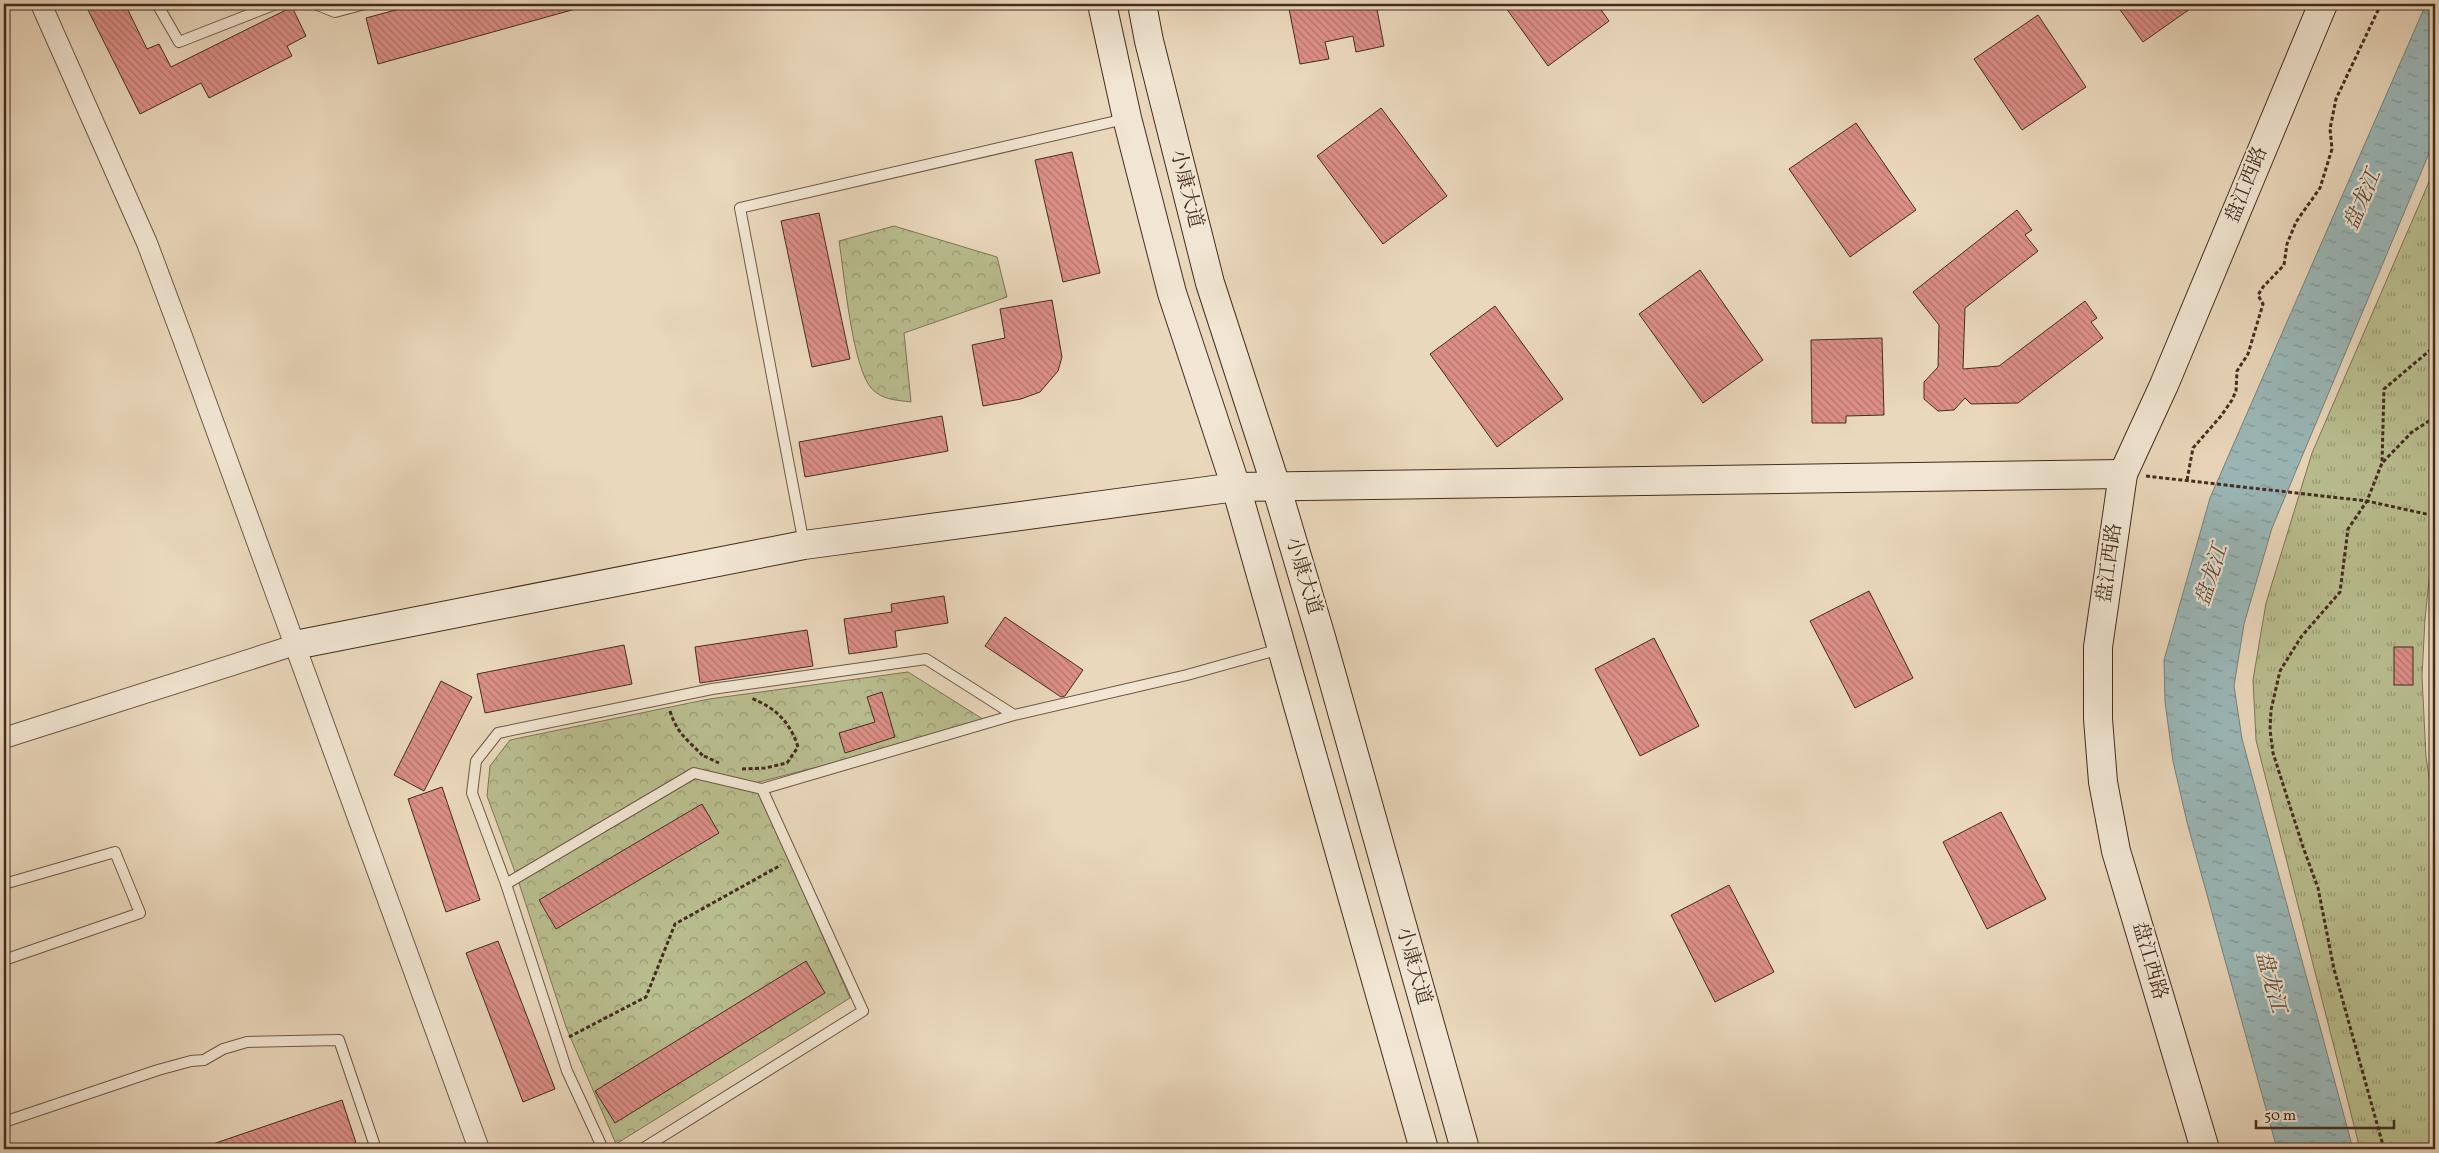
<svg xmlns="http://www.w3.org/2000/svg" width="2439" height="1153" font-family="Vollkorn,'Noto Serif SC',serif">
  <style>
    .grass { fill: url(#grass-tufts); stroke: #7e7557 }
    .forest { fill: url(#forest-crowns); stroke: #7e7557 }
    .water { fill: url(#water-ripples); stroke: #78807b }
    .building { fill: url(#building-back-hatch); stroke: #442c1f }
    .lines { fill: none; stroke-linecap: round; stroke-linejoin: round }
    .lane-casing { stroke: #6e5746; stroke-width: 12 }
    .street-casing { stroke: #6e5746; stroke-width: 22 }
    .secondary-casing { stroke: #442c1f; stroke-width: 30 }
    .path { stroke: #442c1f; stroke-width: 3; stroke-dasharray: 4 2.5; stroke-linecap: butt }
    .lane { stroke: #f1e6d3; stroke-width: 10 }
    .street { stroke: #f1e6d3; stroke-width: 20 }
    .secondary { stroke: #f1e6d3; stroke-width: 28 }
    .labels { text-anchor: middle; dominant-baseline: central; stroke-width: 4.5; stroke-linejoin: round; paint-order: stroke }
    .street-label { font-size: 20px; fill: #442c1f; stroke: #f1e6d3 }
    .water-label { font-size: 21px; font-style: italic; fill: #55483e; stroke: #f1e6d3 }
  </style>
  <defs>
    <pattern id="grass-tufts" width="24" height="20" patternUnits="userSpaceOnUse" patternTransform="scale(1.25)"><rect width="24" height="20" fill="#b9be8f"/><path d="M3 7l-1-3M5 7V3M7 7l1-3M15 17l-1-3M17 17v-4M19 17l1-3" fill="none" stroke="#989b74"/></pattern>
    <pattern id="forest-crowns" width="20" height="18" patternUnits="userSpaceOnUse" patternTransform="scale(1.25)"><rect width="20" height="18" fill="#b9be8f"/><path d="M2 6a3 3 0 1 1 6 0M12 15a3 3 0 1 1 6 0" fill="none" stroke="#989b74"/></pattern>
    <pattern id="water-ripples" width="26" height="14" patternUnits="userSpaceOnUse" patternTransform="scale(1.25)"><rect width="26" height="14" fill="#9ab8b9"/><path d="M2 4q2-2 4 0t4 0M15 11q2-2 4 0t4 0" fill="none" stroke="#7f9696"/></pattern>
    <pattern id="building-back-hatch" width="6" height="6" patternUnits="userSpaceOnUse" patternTransform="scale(1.25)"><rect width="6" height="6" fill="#dc8f87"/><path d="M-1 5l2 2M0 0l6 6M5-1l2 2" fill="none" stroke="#b4756e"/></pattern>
  </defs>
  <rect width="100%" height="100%" fill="#ead8bc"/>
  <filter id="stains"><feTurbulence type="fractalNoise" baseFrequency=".004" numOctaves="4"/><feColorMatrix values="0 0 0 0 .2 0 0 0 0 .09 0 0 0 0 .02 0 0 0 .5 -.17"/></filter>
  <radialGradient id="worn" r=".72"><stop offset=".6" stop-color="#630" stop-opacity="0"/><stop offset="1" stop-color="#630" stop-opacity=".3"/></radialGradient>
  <!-- grass -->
  <polygon class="grass" points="2435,168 2435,523 2425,619 2422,676 2426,757 2435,817 2435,1149 2360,1149 2256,740 2253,680 2266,603 2312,453"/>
  <!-- forest -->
  <g class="forest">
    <path d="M894 226 997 257 1007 297 904 333 911 402C896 400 883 400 872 389 852 368 844 272 839 241Z"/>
    <polygon points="908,672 989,723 755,783 850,998 616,1144 566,1027 518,880 487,796 490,766 510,740 709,699"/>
  </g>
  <!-- water -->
  <polygon class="water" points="2426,4 2435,4 2435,139 2272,528 2244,624 2234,686 2242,739 2353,1149 2277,1149 2187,822 2173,761 2165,702 2164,660 2210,498"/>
  <!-- building -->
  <g class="building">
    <polygon points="85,4 125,4 147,49 159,44 171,67 292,7 306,36 287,46 292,56 209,98 201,83 140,114"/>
    <polygon points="418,4 578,4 579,8 378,64 366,18"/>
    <polygon points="1288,4 1376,4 1384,46 1356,52 1353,36 1325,42 1329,59 1300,64"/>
    <polygon points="1503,4 1597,4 1609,21 1548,66"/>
    <polygon points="2116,4 2197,4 2143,42"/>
    <polygon points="2038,15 2086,87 2022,130 1974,59"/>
    <polygon points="1381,108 1447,196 1383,244 1317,156"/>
    <polygon points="1856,123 1916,210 1850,257 1789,169"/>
    <polygon points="1072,152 1100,273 1063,282 1035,160"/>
    <polygon points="2017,210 2032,230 2025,235 2038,251 1965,308 1963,369 1999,366 2085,301 2097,318 2091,322 2103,338 2018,403 1971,404 1965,398 1954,410 1938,411 1924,399 1924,382 1938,367 1939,325 1913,292"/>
    <polygon points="819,213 850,359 812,367 781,221"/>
    <polygon points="1700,270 1763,360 1703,403 1639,314"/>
    <polygon points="1052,300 1062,357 1058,371 1040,392 1021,399 983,406 972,345 1005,338 1000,309"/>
    <polygon points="1495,306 1563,399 1497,447 1430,354"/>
    <polygon points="1882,338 1884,415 1846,416 1846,423 1812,423 1811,340"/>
    <polygon points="942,416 948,451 805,477 799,442"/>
    <polygon points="1869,591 1913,678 1855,708 1810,621"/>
    <polygon points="944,596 948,623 895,631 897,647 849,654 844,619 892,612 891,604"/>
    <polygon points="1005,617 1083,670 1065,696 1061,697 985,646"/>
    <polygon points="807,630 813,666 700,683 695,647"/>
    <polygon points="1654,638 1699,726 1640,756 1595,669"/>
    <polygon points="624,645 632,684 485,713 477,674"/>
    <rect x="2394" y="647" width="19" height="38"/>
    <polygon points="441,681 472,697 424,791 394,775"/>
    <polygon points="882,692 895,737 845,753 839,733 875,722 867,697"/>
    <polygon points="442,787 480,900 446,912 408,799"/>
    <polygon points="702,804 719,833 556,929 539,900"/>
    <polygon points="2001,812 2046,899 1987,929 1943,842"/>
    <polygon points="1729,885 1774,972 1715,1002 1671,915"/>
    <polygon points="498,941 555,1089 523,1102 466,953"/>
    <polygon points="806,961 825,993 615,1123 595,1091"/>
    <polygon points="342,1100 358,1149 205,1149 204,1147"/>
  </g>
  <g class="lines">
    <!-- lane casing -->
    <g class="lane-casing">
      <g id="lane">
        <polyline points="157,4 179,42 276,4"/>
        <polyline points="315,4 335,12 365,4"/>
        <polyline points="804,544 740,208 1125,119"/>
        <polyline points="1014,715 926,659 712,689 498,733 476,761 472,793 506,884 694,773 762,789 1014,715 1187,675 1280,649"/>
        <polyline points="4,884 115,852 140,913 4,960"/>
        <polyline points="506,884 567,1071 603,1149"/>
        <polyline points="4,1122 158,1070 191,1061 204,1060 223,1049 247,1042 339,1040 376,1149"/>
        <polyline points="642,1149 863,1011 762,789"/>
      </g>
    </g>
    <!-- street casing -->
    <g class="street-casing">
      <g id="street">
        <polyline points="41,4 147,243 183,339 479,1149"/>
        <polyline points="4,738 295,645"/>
      </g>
    </g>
    <!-- secondary casing -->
    <g class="secondary-casing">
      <g id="secondary">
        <polyline points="1102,4 1127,118 1172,293 1236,487 1424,1149"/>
        <polyline points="1142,4 1149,41 1210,283 1276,486 1321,637 1465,1149"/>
        <polyline points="295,645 804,545 1236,487 2123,474"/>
        <polyline points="2205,1149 2116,851 2103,782 2098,719 2098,647 2123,474 2164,385 2323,4"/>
      </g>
    </g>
    <!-- path -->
    <g class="path">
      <polyline points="2383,462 2412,432 2435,417"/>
      <polyline points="2146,476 2367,501 2435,516"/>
      <polyline points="2187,480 2193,448 2221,416 2232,400 2236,391 2237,371 2248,354 2263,304 2258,295 2263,287 2284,265 2287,244 2296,222 2320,188 2332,149 2330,129 2336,99 2381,4"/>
      <path d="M670 711C677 734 688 740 704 757"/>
      <polyline points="704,756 719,763"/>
      <path d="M742 769 765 768 787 763 798 747C790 722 776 708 751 698"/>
      <polyline points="569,1037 646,997 675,924 781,865"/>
      <polyline points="2384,1149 2334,969 2318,888 2303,847 2273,753 2270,730 2271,710 2280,671 2301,637 2340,592 2348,529 2367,501 2382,463 2384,389 2435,346"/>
    </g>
    <!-- lane -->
    <use href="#lane" class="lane"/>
    <!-- street -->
    <use href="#street" class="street"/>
    <!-- secondary -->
    <use href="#secondary" class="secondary"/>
  </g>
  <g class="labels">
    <!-- street labels -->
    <g class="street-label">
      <text transform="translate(2247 185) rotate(-68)">盘江西路</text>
      <text transform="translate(1186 189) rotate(76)">小康大道</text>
      <text transform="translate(2110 563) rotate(-82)">盘江西路</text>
      <text transform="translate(1303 576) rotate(73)">小康大道</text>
      <text transform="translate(2149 961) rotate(74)">盘江西路</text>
      <text transform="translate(1413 966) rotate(74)">小康大道</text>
    </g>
    <!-- water labels -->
    <g class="water-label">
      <text transform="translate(2363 200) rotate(-67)">盘龙江</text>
      <text transform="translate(2212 575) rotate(-72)">盘龙江</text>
      <text transform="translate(2270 982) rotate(75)">盘龙江</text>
    </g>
  </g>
  <!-- margin -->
  <rect width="2439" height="1153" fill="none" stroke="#ead8bc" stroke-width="20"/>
  <rect x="5" y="5" width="2429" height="1143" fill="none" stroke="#442c1f" stroke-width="2.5"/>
  <rect x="10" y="10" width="2419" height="1133" fill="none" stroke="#442c1f"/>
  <!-- scale -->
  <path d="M2256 1120v8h138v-8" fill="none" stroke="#442c1f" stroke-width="2.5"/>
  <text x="2264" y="1120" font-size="15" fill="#442c1f" stroke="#f1e6d3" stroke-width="4" paint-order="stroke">50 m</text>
  <rect width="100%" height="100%" filter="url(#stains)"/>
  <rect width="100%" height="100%" fill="url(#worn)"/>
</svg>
